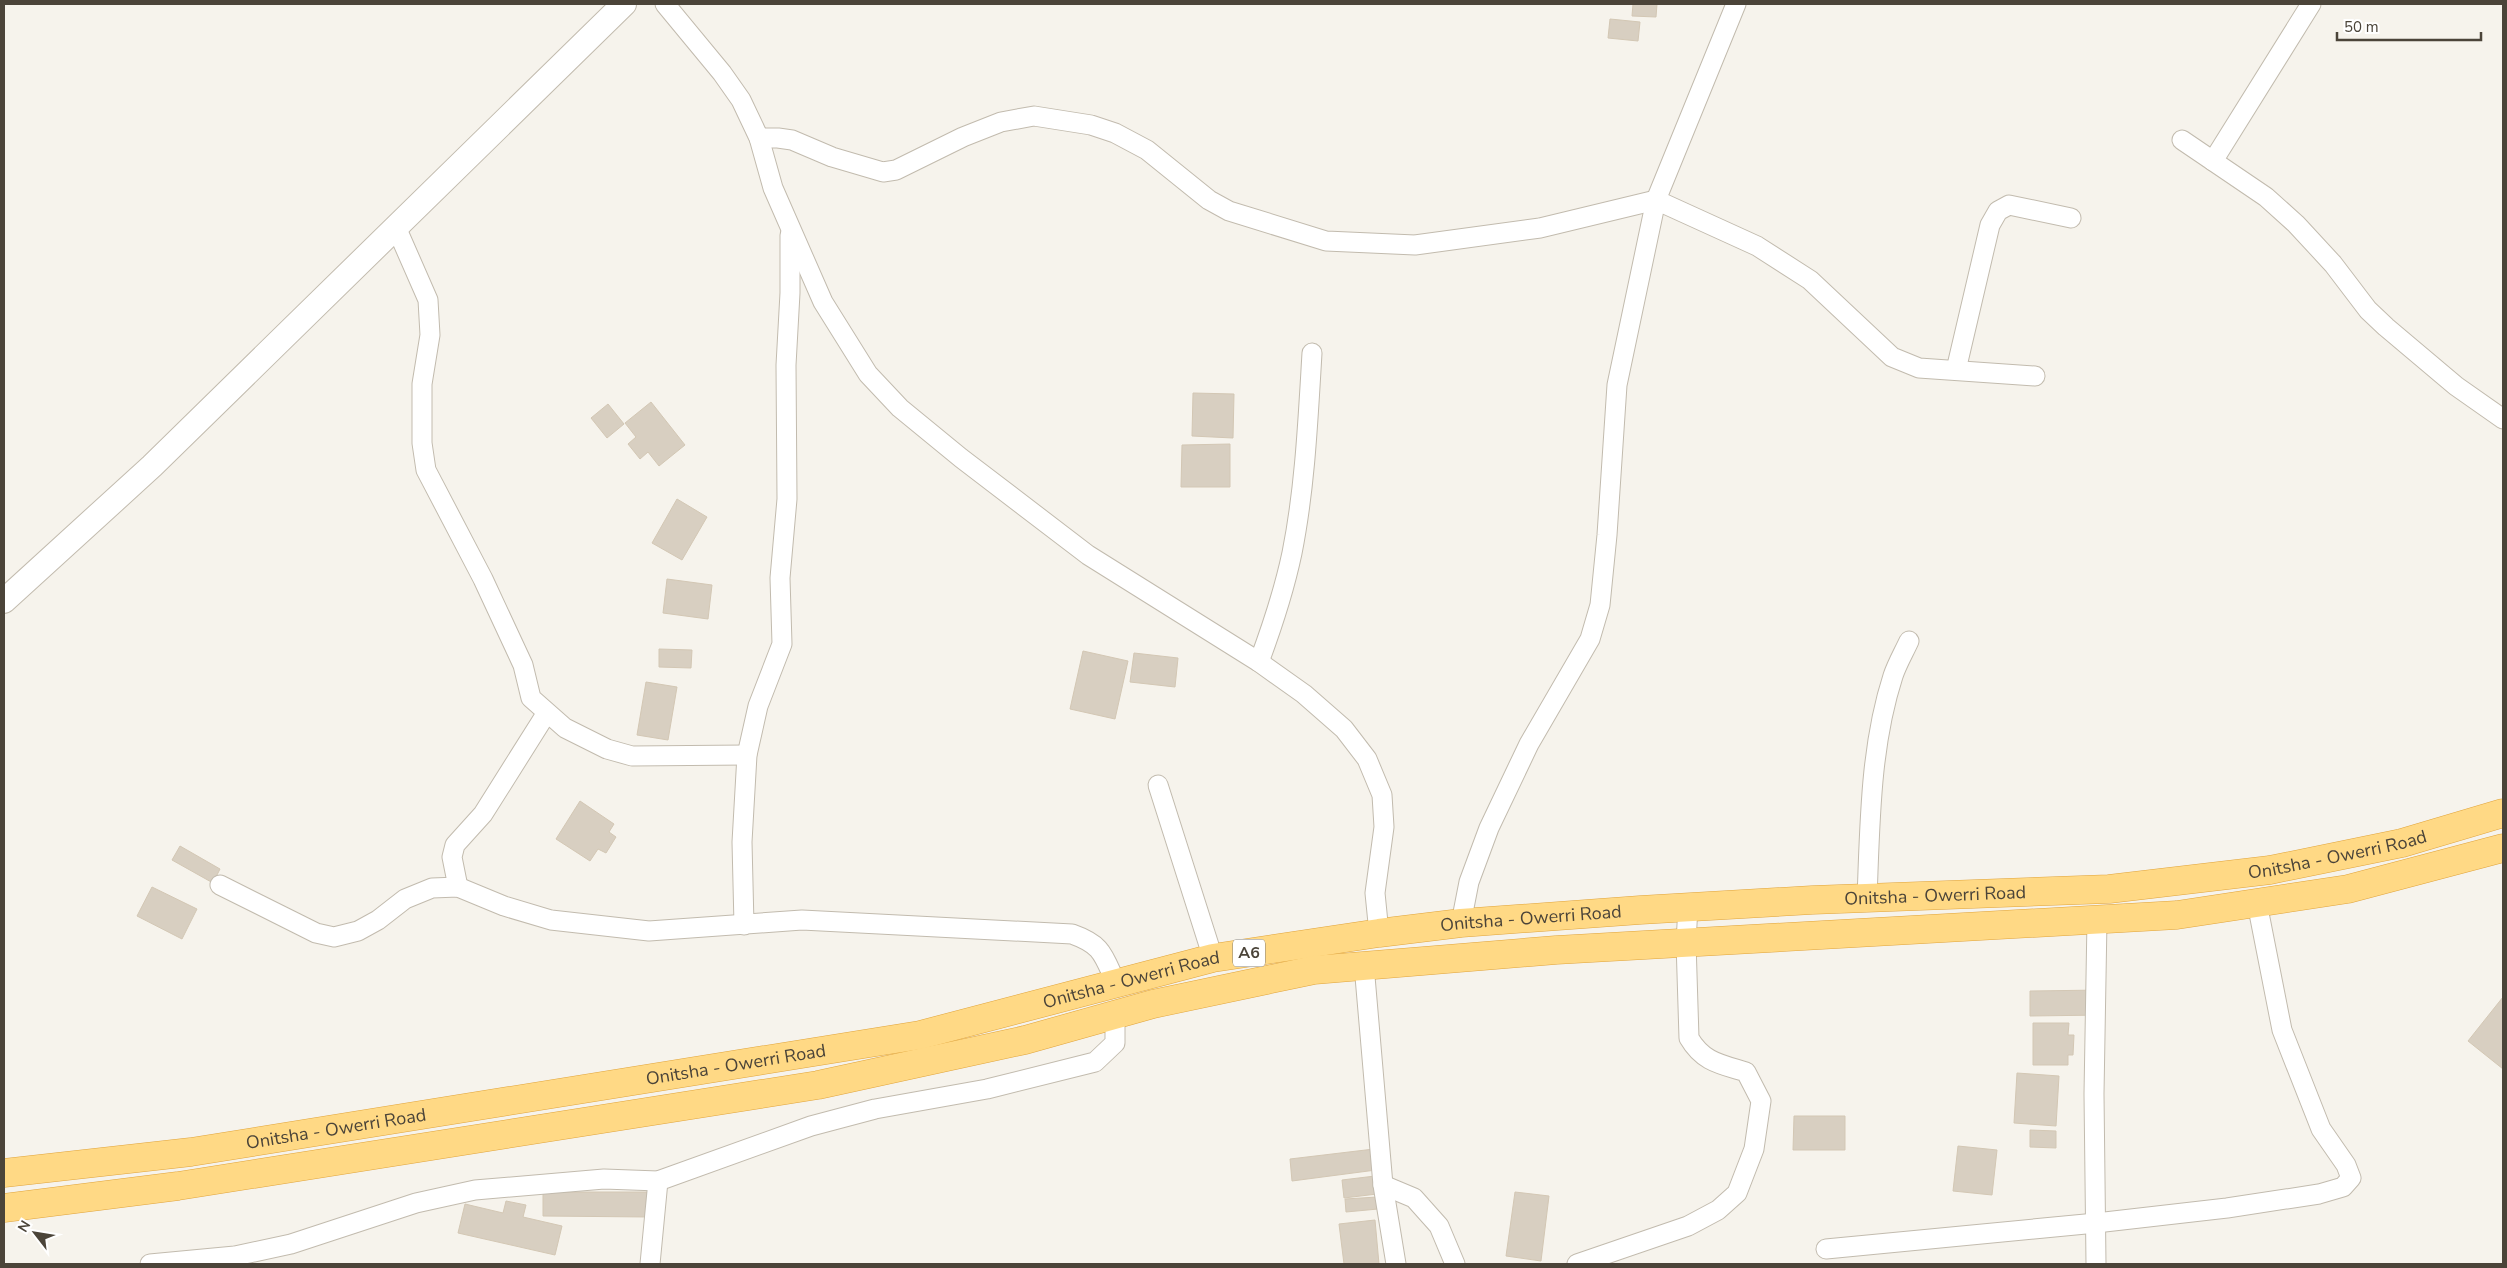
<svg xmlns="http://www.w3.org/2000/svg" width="2507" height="1268" font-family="'Nunito Sans',sans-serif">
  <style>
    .building { fill: #d8cfc1; stroke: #d3c7b4 }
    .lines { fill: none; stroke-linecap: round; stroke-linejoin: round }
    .minor-casing { stroke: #c2bbae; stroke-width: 21 }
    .tertiary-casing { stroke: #c2bbae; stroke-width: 26 }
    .trunk-casing { stroke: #e0a43c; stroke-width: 29 }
    .minor { stroke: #fff; stroke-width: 19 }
    .tertiary { stroke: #fff; stroke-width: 24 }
    .trunk { stroke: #ffd985; stroke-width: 28 }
    .labels { text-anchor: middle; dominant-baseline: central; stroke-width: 5; stroke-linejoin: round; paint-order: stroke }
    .shield { fill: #fff; stroke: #817c74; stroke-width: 1 }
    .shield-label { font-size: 16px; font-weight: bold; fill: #4b4439 }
    .street-label { font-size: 18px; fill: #4b4439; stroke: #fff }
  </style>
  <rect width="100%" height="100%" fill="#f6f3ec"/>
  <!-- building -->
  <g class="building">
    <polygon points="1633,4 1657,4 1656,17 1632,16"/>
    <polygon points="1610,19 1640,22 1638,41 1608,38"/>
    <polygon points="1193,393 1234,394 1233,438 1192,436"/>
    <polygon points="651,402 685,445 659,466 648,452 640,459 628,444 636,437 625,423"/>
    <polygon points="608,404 624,424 607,438 591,418"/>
    <polygon points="1230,444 1230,487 1181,487 1182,445"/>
    <polygon points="677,499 707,517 682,560 652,543"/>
    <polygon points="667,579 712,585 708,619 663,613"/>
    <polygon points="659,649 692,650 691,668 659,667"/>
    <polygon points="1083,651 1128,661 1115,719 1070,709"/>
    <polygon points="1134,653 1178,658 1175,687 1130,682"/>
    <polygon points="646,682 677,687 668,740 637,735"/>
    <polygon points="580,801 614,824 609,832 616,837 606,853 598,849 590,861 556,839"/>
    <polygon points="180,846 220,869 213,883 172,860"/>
    <polygon points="152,887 197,909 182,939 137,916"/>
    <polygon points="2102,990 2103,1015 2030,1016 2030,991"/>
    <polygon points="2503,997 2503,1069 2468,1041"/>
    <polygon points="2033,1023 2069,1023 2068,1035 2074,1035 2073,1055 2068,1055 2068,1065 2033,1065"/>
    <polygon points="2017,1073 2059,1076 2056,1126 2014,1123"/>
    <polygon points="1794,1116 1845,1116 1845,1150 1793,1150"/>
    <polygon points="2030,1130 2056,1131 2056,1148 2030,1147"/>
    <polygon points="1958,1146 1997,1150 1992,1195 1953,1191"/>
    <polygon points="1374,1149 1376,1170 1292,1181 1290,1159"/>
    <polygon points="1375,1176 1377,1194 1344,1198 1342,1180"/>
    <polygon points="543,1192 650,1192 649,1217 543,1216"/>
    <polygon points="1515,1192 1549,1196 1541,1261 1506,1256"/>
    <polygon points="1377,1197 1378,1209 1346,1212 1345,1199"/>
    <polygon points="506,1201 526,1205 523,1217 562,1226 555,1255 458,1233 465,1204 503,1213"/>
    <polygon points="1375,1220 1379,1264 1344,1264 1339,1224"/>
  </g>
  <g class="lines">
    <!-- minor casing -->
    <g class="minor-casing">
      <g id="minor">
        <polyline points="665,4 722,73 741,100 759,138 773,188 823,302 868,374 900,408 961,458 1088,555 1259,662 1304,694 1344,729 1367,759 1382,795 1384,827 1375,893 1379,933"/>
        <polyline points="759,138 778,138 792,140 832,157 883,172 896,170 963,137 1001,122 1034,116 1091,125 1115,133 1147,150 1209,200 1229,211 1326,241 1415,245 1540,228 1656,200 1757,246 1810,280 1892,357 1919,368 2035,376"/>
        <polyline points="2182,140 2266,197 2296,224 2333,264 2368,310 2386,327 2456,386 2503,419"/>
        <polyline points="2213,161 2311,4"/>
        <polyline points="396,227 428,300 430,335 422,384 422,443 426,470 483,579 523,665 531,698 565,728 607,749 632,756 747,755"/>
        <polyline points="1956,370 1990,225 1998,211 2009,205 2071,218"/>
        <path d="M1259 662C1272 627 1284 591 1292 553 1305 488 1308 420 1312 353"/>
        <polyline points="1158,785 1213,958"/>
        <path d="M220 885 316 933 334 937 358 931 378 920 405 899 432 888 458 887 504 906 551 920 649 931 802 920 1072 934C1103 945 1103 955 1116 983"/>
        <polyline points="458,887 452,857 455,845 483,814 546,714"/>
        <path d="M1867 898C1870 824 1870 747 1893 676 1897 664 1904 652 1909 641"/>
        <polyline points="1461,923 1469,882 1489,828 1529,744 1590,639 1600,605 1607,535 1617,385 1656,200 1736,4"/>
        <polyline points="744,925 742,842 747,755 758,706 782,644 780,578 787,499 786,365 790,293 790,235"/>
        <polyline points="1364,965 1383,1185 1396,1264"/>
        <polyline points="1383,1185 1414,1198 1439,1226 1455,1264"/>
        <polyline points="1826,1249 2096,1223 2227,1208 2319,1194 2343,1187 2351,1178 2346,1165 2321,1129 2282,1030 2257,903"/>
        <polyline points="150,1264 235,1256 291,1244 416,1203 475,1190 604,1179 658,1181 811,1126 875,1109 987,1089 1095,1062 1115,1043 1115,1015"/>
        <polyline points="650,1264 658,1181"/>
        <path d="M1577 1264 1688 1226 1718 1210 1737 1193 1754 1149 1761 1101 1746 1072C1720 1064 1703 1062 1689 1038L1686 942 1688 907"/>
        <polyline points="2096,1264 2094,1094 2097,920"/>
      </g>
    </g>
    <!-- tertiary casing -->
    <g class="tertiary-casing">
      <polyline id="tertiary" points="4,601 152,466 624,4"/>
    </g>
    <!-- trunk casing -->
    <g class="trunk-casing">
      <g id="trunk">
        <path id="s1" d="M4 1173 191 1152 920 1035 1213 958 1379 933 1461 923 1640 910 1812 900 2109 889 2270 870 2402 843 2503 813"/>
        <polyline points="4,1208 178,1186 818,1085 1025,1040 1153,1004 1314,970 1556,950 2177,915 2348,889 2503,848"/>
      </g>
    </g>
    <!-- minor -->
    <use href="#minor" class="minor"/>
    <!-- tertiary -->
    <use href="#tertiary" class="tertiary"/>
    <!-- trunk -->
    <use href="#trunk" class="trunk"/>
  </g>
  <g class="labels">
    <!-- shield labels -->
    <rect class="shield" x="1233" y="939.5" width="32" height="27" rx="4"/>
    <g class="shield-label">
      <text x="1249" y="953">A6</text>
    </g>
    <!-- street labels -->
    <g class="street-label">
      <text stroke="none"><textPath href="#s1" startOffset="2360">Onitsha - Owerri Road</textPath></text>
      <text stroke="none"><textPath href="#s1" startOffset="1955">Onitsha - Owerri Road</textPath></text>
      <text stroke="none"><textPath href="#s1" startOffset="1550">Onitsha - Owerri Road</textPath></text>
      <text stroke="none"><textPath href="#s1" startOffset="1145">Onitsha - Owerri Road</textPath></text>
      <text stroke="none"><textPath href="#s1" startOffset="740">Onitsha - Owerri Road</textPath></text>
      <text stroke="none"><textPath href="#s1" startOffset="335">Onitsha - Owerri Road</textPath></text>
    </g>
  </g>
  <!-- border -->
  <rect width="2507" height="1268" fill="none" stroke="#4b4439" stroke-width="10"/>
  <!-- north arrow -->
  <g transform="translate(35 1233) rotate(301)" stroke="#ffffff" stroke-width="4" paint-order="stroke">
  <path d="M0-4L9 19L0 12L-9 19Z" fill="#4b4439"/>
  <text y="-8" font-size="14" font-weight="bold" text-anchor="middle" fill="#4b4439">N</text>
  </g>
  <!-- scale -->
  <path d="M2337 32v8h144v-8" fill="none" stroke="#4b4439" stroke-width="2.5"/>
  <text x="2344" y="32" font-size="15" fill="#4b4439" stroke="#ffffff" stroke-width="4" paint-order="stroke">50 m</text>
</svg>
